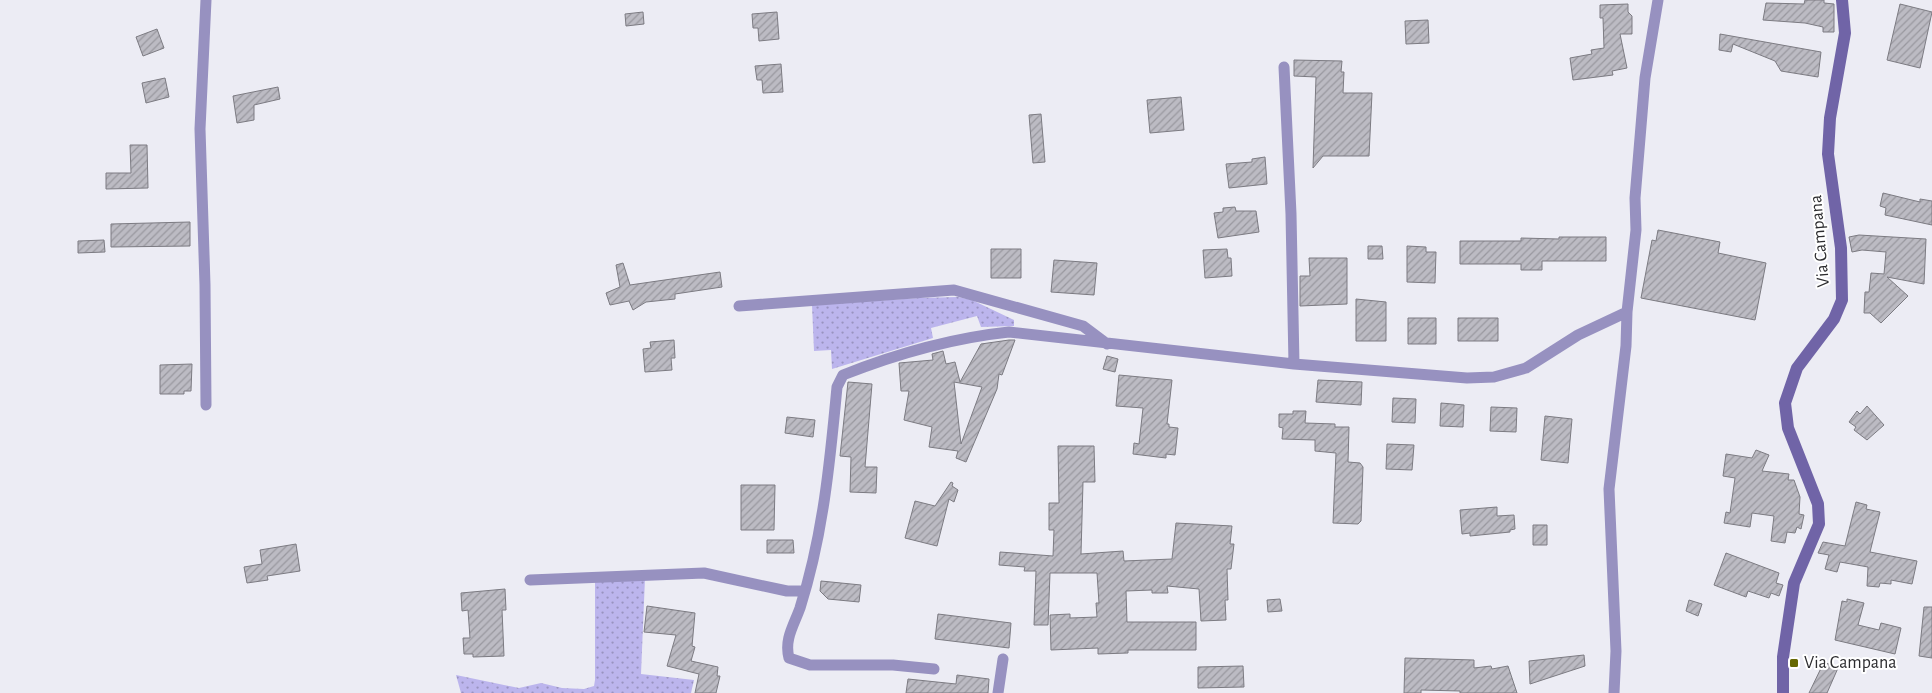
<svg xmlns="http://www.w3.org/2000/svg" width="1932" height="693" font-family="'Alegreya Sans',sans-serif">
<defs>
<pattern id="grass-dots" width="8" height="8" patternUnits="userSpaceOnUse" patternTransform="scale(1.25)"><rect width="8" height="8" fill="#bcb5ed"/><path d="M2 2h.1M6 6h.1" fill="none" stroke="#9993c0" stroke-width="1.8" stroke-linecap="round"/></pattern>
<pattern id="building-hatch" width="6" height="6" patternUnits="userSpaceOnUse" patternTransform="scale(1.25)"><rect width="6" height="6" fill="#bcbbc3"/><path d="M-1 1l2-2M0 6l6-6M5 7l2-2" fill="none" stroke="#99989f"/></pattern>
</defs>
<rect width="100%" height="100%" fill="#ececf4"/>
<path fill="url(#grass-dots)" d="M958,297L972,300L1014,320V326L981,327L977,316L931,328L933,338L832,369L831,350L814,351L812,305L919,298Z
M645,578L641,674L694,680L691,693H461L456,675L519,688L541,683L562,688L584,689L594,686L595,680V582Z"/>
<path fill="url(#building-hatch)" stroke="#7c7b82" fill-rule="evenodd" d="M1805,0H1824V3L1834,4V32H1823V27L1805,23L1763,20L1766,3L1804,4Z
M1628,4V12L1632,16V34H1620L1627,68L1612,71L1613,75L1573,80L1570,58L1592,54L1591,50L1604,48L1603,18H1600V5Z
M1900,4L1932,12L1920,68L1887,60Z
M643,12L644,24L626,26L625,14Z
M777,12L779,39L759,41L758,28H753L752,14Z
M1428,20L1429,43L1406,44L1405,21Z
M157,29L164,48L143,56L136,37Z
M1720,34L1821,52L1818,77L1781,71L1775,61L1733,44L1731,52L1719,50Z
M1294,60L1342,61L1341,72H1344L1343,93H1372L1369,156H1323L1313,168L1316,77L1294,76Z
M781,64L783,92L763,93L762,80H757L755,66Z
M165,78L169,97L146,103L142,83Z
M278,87L280,99L254,105V120L237,123L233,96Z
M1181,97L1184,130L1150,133L1147,100Z
M1041,114L1045,162L1033,163L1029,115Z
M130,145H147L148,188L106,189V173H131Z
M1265,157L1267,184L1229,188L1226,164L1252,162V159Z
M1883,193L1920,202V199L1932,201V225L1885,215L1886,208L1880,206Z
M1235,207L1236,211H1256L1259,232L1218,238L1214,213L1223,212V208Z
M190,222V246L111,247V224Z
M1658,230L1720,242L1718,253L1766,263L1755,320L1641,298L1652,240L1656,241Z
M1859,235L1926,239L1924,284L1887,277L1908,296L1881,323L1870,313H1864L1865,292H1869L1871,273L1884,274L1886,252L1862,250L1852,252L1849,237Z
M1559,237H1606V261H1542V270H1521V264H1460V241H1521V238L1559,239Z
M104,240L105,252L78,253V241Z
M1368,246H1382L1383,259H1368Z
M1407,246L1426,247V252H1436L1435,283L1407,282Z
M991,249H1021V278H991Z
M1227,249L1228,258H1231L1232,276L1205,278L1203,250Z
M1309,258H1347V304L1300,306V276H1310Z
M1054,260L1097,263L1094,295L1051,292Z
M623,263L630,285L720,272L722,287L675,294V299L646,302L633,310L629,301L610,305L606,293L620,287L616,265Z
M1356,299L1386,302V341H1356Z
M1408,318H1436V344H1408Z
M1458,318H1498V341H1458Z
M674,340L675,358H671L672,370L645,372L643,349L651,348L650,342Z
M1009,340H1015L1002,375L999,374L997,389L966,462L956,458L958,451L929,447L932,427L904,420L909,391H901L899,363L933,360L932,354L943,351L946,364L955,362L960,382L981,344ZM954,382L982,387L961,444Z
M1107,356L1118,359L1115,372L1103,369Z
M192,364L191,391H184V394H160V365Z
M1119,375L1172,380L1167,424H1169V427L1178,428L1175,455L1166,454V458L1133,454L1134,443L1139,444L1143,408L1116,406Z
M1318,380L1362,382L1361,405L1316,402Z
M848,382L872,384L865,467H877L876,493L850,492L851,457L840,456Z
M1393,398L1416,399L1415,423L1392,422Z
M1441,403L1464,405L1463,427L1440,426Z
M1867,406L1884,425L1867,440L1854,430L1856,427L1849,422L1857,411L1860,414Z
M1491,407L1517,408L1516,432L1490,431Z
M1293,411H1306L1305,423L1335,424V427H1349L1348,462L1360,463L1363,467L1361,521L1358,524L1333,523L1336,453L1315,451V440L1282,439L1283,428L1279,427V414H1293Z
M1545,416L1572,419L1568,463L1541,460Z
M787,417L815,420L813,437L785,433Z
M1387,444L1414,445L1412,470L1386,469Z
M1058,446H1094L1095,482H1083L1081,554L1123,551L1124,561L1172,559L1176,523L1232,526L1230,544H1234L1231,569H1227L1228,600H1225L1226,620L1201,621L1199,589L1167,586L1168,593H1152V590L1126,591L1127,622H1196V650H1128V653L1098,654V648L1051,650L1050,615L1070,614V618L1097,617L1096,603H1099L1097,573H1050L1048,625H1034L1036,571H1024L1025,567L999,565L1000,552L1053,556L1054,530H1049V503H1059Z
M1756,450L1769,455L1762,471L1789,474L1788,480H1794L1800,497L1799,514L1804,515L1801,529L1797,527L1795,533L1787,532L1785,543L1771,541L1774,516L1752,513L1750,527L1724,523L1726,512L1730,513L1735,478L1723,476L1726,454L1752,458Z
M951,482L953,483L952,486L958,490L954,502L949,499L937,546L905,538L915,501L935,506Z
M741,485H775L774,530H741Z
M1856,502L1867,505L1866,509L1880,512L1870,552L1917,561L1912,584L1891,580V584L1880,583L1879,587L1867,586L1868,567L1840,562L1837,572L1825,569L1829,555L1818,553L1823,542L1845,546Z
M1497,507V516L1514,515L1515,529L1510,530V532L1470,536V533L1462,534L1460,510Z
M1533,525H1547V545H1533Z
M767,540H793L794,553H767Z
M296,544L300,571L267,576L268,580L247,583L244,567L262,564L260,550Z
M1726,553L1779,573L1776,583L1783,585L1779,596L1771,593L1769,598L1748,591L1746,597L1714,585Z
M821,581L861,585L859,602L828,599L820,591Z
M505,589L506,610H502L504,656L473,657V654H464L463,638H470L468,610L462,611L461,593Z
M1280,599L1282,611L1268,612L1267,600Z
M1847,599L1864,603L1858,625L1879,630L1881,623L1901,628L1895,654L1835,640L1842,601L1847,602Z
M1689,600L1702,604L1698,616L1686,611Z
M647,606L695,613L692,646L695,647L691,661L718,667L717,676H720L716,693H695L699,674L667,666L676,635L644,632Z
M1924,607H1932V658L1919,656Z
M938,614L1011,623L1009,648L935,639Z
M1584,655L1585,666L1530,684L1529,661Z
M1405,658L1474,660V668L1491,666L1492,669L1508,666L1517,693H1460V691L1421,690V693H1404Z
M1824,662L1838,668L1827,693H1809Z
M1243,666L1244,687L1198,688V667Z
M957,675L989,679L988,693H906L908,679L956,684Z"/>
<g fill="none" stroke-linecap="round" stroke-linejoin="round">
<path stroke="#9791c0" stroke-width="11" d="M1284,67L1291,214L1294,364
M739,306L954,290L1083,326L1107,344
M206,405L205,285L200,129L206,0
M530,580L704,573L787,591H803
M934,669L893,665H810L789,658C784,639 794,625 800,608C823,536 830,462 837,387L843,375C896,354 952,338 1009,332L1294,364L1467,378L1494,377L1526,368L1578,335L1627,312
M998,693L1003,659
M1614,693L1616,651L1609,489L1626,346L1627,312L1636,230L1635,198L1645,78L1658,0"/>
<path stroke="#7064a7" stroke-width="12" d="M1783,693V657L1794,583L1819,524L1818,504L1788,428L1785,403L1797,368L1834,319L1842,300L1841,248L1828,154L1830,118L1845,33L1842,0"/>
</g>
<rect fill="#666803" stroke="#fff" stroke-width="2" x="1789" y="658" width="10" height="10" rx="2.5"/>
<g text-anchor="middle" dominant-baseline="central" stroke-width="4" stroke-linejoin="round" paint-order="stroke">
<g font-size="18" fill="#2c2c2f" stroke="#fff">
<text transform="translate(1820 241) rotate(-95)">Via Campana</text>
</g>
<g font-size="18" fill="#2c2c2f" stroke="#fff" text-anchor="start">
<text x="1804" y="663">Via Campana</text>
</g>
</g>
</svg>
